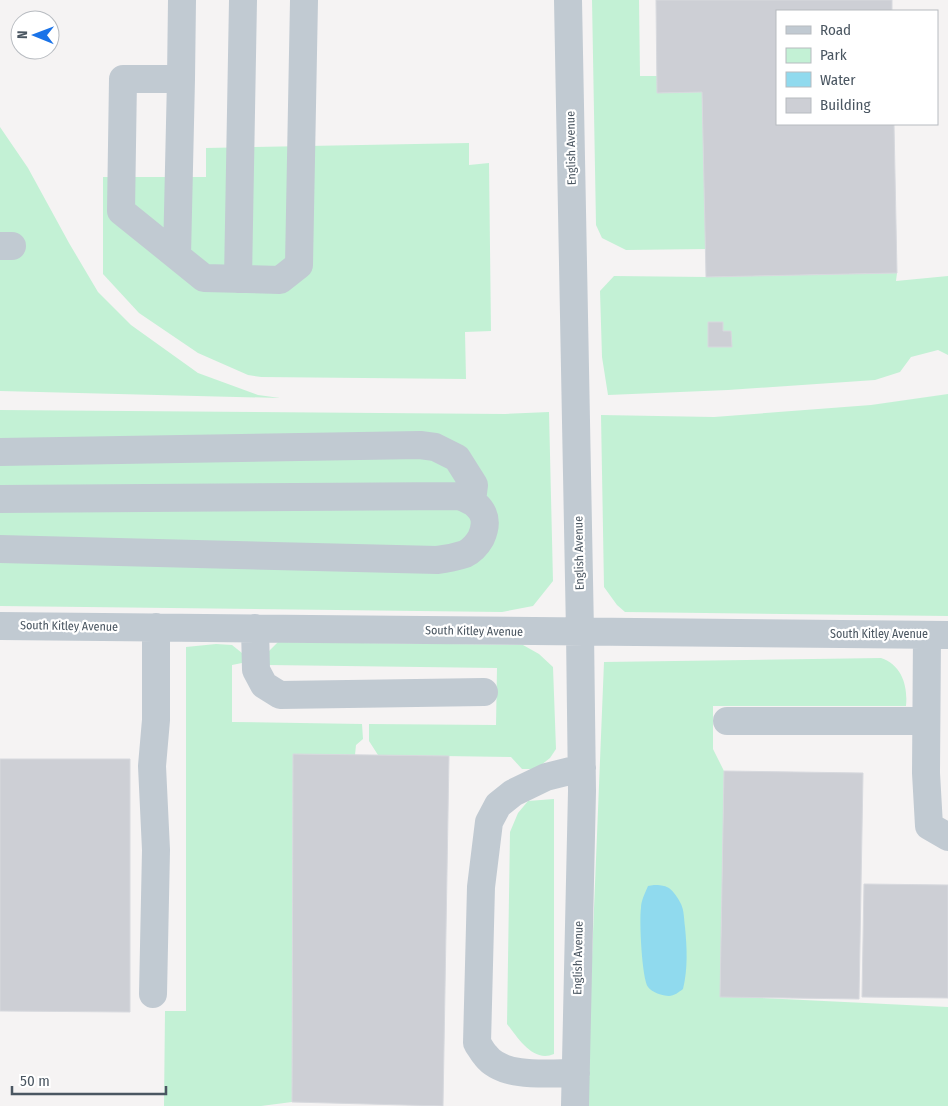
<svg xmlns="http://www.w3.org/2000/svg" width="948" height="1106" font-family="'Fira Sans Condensed',sans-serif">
<rect width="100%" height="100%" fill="#f5f3f3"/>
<path fill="#c3f1d5" d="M592,0H639L640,76H657L658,93L702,92L706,249L626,250L602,238L596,225Z
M0,127L28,168L69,243L98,292L131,325L198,373L258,395L280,398L0,391Z
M469,143V165L489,163L491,331L465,332L466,379L261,377L248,375L198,353L139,313L103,274V177H206V148Z
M897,273L896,281L948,276V355L938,350L911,357L900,372L875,380L728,390L608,395L602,357L600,291L614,276L706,277Z
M948,394V616L625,612L617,605L604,587L601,415L714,417L871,405Z
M0,410L505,414L549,412L553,581L533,606L502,612L0,606Z
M278,642L523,645L539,654L553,667L556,749L550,758L536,769H522L511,757L378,755L369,741V724L496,725L497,668L268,665V652Z
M216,644L232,645L242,653V663L232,665V722L362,724L363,739L356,745L355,755L293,754L292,1102L261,1106H164L165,1011H186V647Z
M881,658C902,665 908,686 906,706H713V749L724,771L720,996L948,1007V1106H586L604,662Z
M554,799V1054C533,1063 518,1038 507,1024L510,832L518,813L528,801Z"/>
<path fill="#90daee" d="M654,885C659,885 664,885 669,888C674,892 678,898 681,904C684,910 684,919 685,927C687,948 688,969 683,989C679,992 674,996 669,996C663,996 651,992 648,987C642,979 639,920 641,908C641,901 645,893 648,886Z"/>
<path fill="#cdcfd5" stroke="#d7d9de" d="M656,0H892V11H777V124H894L897,273L706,277L702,92L657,93Z
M708,322H723V331H731L732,347H708Z
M293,754L449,756L443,1106L292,1102Z
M0,759H130V1012L0,1011Z
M724,771L863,773L859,999L720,997Z
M864,884L948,885V998L862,997Z"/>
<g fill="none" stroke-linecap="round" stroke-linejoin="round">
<path stroke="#c1cad2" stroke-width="28" d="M182,0L181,79H123L121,211L204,278L280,280L299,265L304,0
M568,0L580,632L582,791L575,1106
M0,246H12
M177,256L181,79
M238,279L243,0
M0,452L420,445L435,447L457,458L474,485L473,493L470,501
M0,499L459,496C480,503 491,516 481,538C477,545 473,550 465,554C456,557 446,559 437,560L0,549
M0,626L948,635
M255,628L256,670L264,685L280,695L484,692
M927,635L926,773L929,826L948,837
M727,721H926
M153,994L156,850L152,766L156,720V627
M576,1073C550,1073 504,1079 486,1056C482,1052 480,1047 477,1043L481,887L489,822L498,805L513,793L546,777L582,768"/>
</g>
<g text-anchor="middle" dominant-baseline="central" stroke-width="4.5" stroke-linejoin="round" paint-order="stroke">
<g font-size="12" fill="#4a5661" stroke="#fff">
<text transform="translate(571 148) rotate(-91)">English Avenue</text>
<text transform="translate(579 553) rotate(-91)">English Avenue</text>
<text transform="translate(69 626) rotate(1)">South Kitley Avenue</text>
<text transform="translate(474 631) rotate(1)">South Kitley Avenue</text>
<text x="879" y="634">South Kitley Avenue</text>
<text transform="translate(578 958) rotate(-89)">English Avenue</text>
</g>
</g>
<rect x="776" y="10" width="162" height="115" fill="#ffffff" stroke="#b7bbc0"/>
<rect x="786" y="26" width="25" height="8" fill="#c1cad2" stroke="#b7bbc0"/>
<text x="820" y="35" font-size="15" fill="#4a5661">Road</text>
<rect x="786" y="48" width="25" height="15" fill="#c3f1d5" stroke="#b7bbc0"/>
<text x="820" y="60" font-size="15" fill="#4a5661">Park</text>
<rect x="786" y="72" width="25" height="15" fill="#90daee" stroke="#b7bbc0"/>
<text x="820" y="85" font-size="15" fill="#4a5661">Water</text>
<rect x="786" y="98" width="25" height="15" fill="#cdcfd5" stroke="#b7bbc0"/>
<text x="820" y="110" font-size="15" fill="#4a5661">Building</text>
<g transform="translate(35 35) rotate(271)"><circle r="24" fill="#ffffff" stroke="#b7bbc0"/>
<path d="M0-4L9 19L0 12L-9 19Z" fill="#1a73e8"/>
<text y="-8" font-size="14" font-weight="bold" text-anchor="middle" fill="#4a5661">N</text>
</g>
<path d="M12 1086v8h154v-8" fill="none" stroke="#4a5661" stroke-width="2.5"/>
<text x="20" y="1086" font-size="15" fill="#4a5661" stroke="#ffffff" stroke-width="4" paint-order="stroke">50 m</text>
</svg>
